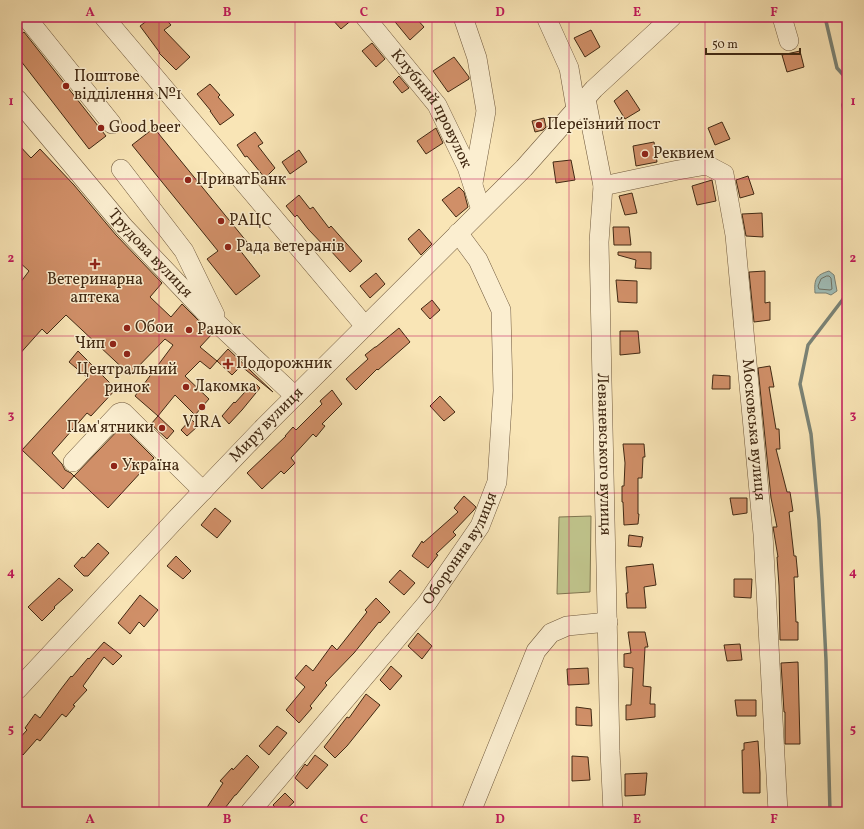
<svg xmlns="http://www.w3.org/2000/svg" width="864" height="829" font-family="Vollkorn,serif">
<rect width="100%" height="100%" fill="#f9e5b6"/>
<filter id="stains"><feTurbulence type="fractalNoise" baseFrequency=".005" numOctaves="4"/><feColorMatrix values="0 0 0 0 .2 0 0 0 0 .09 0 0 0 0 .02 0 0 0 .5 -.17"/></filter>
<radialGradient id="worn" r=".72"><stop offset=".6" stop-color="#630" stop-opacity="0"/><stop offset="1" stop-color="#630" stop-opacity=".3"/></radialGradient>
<path fill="#c0c48c" stroke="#807650" d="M591,516L590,592L557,594L559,517Z"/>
<path fill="#a0bdb7" stroke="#7a8275" d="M829,271L834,275L837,291L831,295L826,293H815C814,279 816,275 829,271Z"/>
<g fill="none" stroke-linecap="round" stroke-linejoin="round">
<path stroke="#707365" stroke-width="1" d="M827,276H829L831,278L832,289L830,290L819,289L818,286L821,279Z"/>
<path stroke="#7a8275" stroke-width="3.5" d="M825,17L837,68L846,78L847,84
M847,95L843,105L847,127
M830,812L826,660L819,520L811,434L800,384L808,345L847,294"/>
</g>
<path fill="#d08f68" stroke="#412913" d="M152,17H164L171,25L164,30L190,57L176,70L159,53H160L140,26Z
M330,17H354V18L341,29Z
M391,17H415L424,27L410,40Z
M591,30L600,47L585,57L574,38Z
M24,32L106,136L89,149L17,56V37Z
M372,43L385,59L376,67L362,51Z
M800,51L804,67L787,72L782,55Z
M454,57L469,77V79L448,92L433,71Z
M399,76L409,88L402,93L393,82Z
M210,84L220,95L218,97L234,115L220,125L210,111H211L197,94Z
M627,90L640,110L625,119L614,101Z
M544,118L546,127L543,130L535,132L532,121Z
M722,122L730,139L715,145L708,128Z
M154,128L247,242L239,249L260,276L236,295L207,259L218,251L132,145Z
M436,128L443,143L426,154L417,141Z
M255,132L263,143L258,146L275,168L265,178L247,156L245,157L237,145Z
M654,142L657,162L636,166L633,146Z
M17,143L31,158L40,149L74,185L116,235L162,283L150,297L171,317L182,304L212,334L200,347L217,361L228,349L273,392L241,366L232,375L217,361L210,369L200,361L185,376L209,399L195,415L175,395L158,416L135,396L173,345L165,339L130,375L66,315L47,334L42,329L17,357V287L29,271L17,260Z
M299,150L307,162L290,174L282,162Z
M571,160L575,180L556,183L553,162Z
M748,176L754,194L740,198L736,180Z
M712,180L716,201L697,205L692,186Z
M459,187L464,192L468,207L456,217L442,200Z
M632,193L637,213L625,215L619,196Z
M299,195L310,209L313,207L329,228L331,226L362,261L350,272L330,250L329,251L308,229L297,215L295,217L286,206Z
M762,213L763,237L746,236L742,214Z
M613,227H629L631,245H614Z
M419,229L432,244L421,255L408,239Z
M618,252H651V269L635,268L636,260L618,255Z
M765,271V303L770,302V320L754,322L749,272Z
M376,273L385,284L370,298L360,286Z
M616,280L637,281V303L618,302Z
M432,300L440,310L430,319L421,309Z
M399,328L410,342L378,370L377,369L356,390L346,379L368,359L365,355L375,347H376Z
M620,331H638L640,353L620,355Z
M78,351L116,389L91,416L87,413L52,453L62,464L65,470L71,473L74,476L63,489L22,450L88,378L69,362Z
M770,366L774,387H769L776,429H779L780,449H776L787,492H790L793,511L789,512L794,556H796L798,577H794L796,622H798V640H780L779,586L777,557H778L773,527H777L771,498L758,368Z
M713,375L730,376V389H712Z
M254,382L260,388L242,410L229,424L222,416L234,402L235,403Z
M332,390L342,404L322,424L325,426L316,437L313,434L291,458L295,463L284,474L281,471L262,489L247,473L286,436H285L293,427L296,430L322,404L320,401Z
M440,396L455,412L444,421L430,406Z
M158,416L174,431L167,439L151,424Z
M191,419L198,426L187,436L181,430Z
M122,426L154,458L108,508L74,476Z
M623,444H644L645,457H643L642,478H638V514H639L638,524L624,525L623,502H622V486H624L625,463Z
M464,496L476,507L474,510L453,532L456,535L436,554L438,555L428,568L412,556L422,541L423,543L458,512L454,508Z
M730,498H747V513L733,515Z
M215,508L231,521L217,538L201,525Z
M629,535L643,537L641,547L628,546Z
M98,543L109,553L88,576H84L74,566L82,557L84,558Z
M176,556L191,571L183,579L167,566Z
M653,564L656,585L644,587L646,608H627L626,593H628L626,567Z
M400,570L415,583L404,595L389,582Z
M59,578L73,590L54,607L55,608L42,621L28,607Z
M734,579H752L751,598L734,597Z
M140,595L158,610L144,627L139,622L130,634L118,623Z
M376,598L390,612L380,623L379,622L354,653L325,683L327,685L310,706L312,708L299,723L286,710L305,687L295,678L306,665L313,671L332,645L337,650L367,612L365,610Z
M628,632H645L648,647H645L643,686L651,687L650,704H655V717L626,720V705H631L633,668L624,667V654L631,653Z
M418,633L432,646L422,659L408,646Z
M104,642L122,656L113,665L104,657L83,686L87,690L73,705L75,706L66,717L62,714L40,741L37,739L23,755L17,750V741L27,730L25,728L35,714L40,718L61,689L71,676L72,677L88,658L89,659Z
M740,644L742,660L727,661L724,645Z
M798,662L800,744H785V712H784L781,663Z
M391,666L402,676L390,690L380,680Z
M588,668L589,684L568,685L567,669Z
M366,694L380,705L347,746L335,758L324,747L347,717L349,718Z
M735,700H756V716H737Z
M576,707L591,709L592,726L576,725Z
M277,726L287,733L269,755L259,746Z
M758,741L760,773V793H743L742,750H744V743Z
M247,755L259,767L236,795H235L222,812H204L223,783L220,781L232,768L233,770Z
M315,755L328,765L307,789L295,778L305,764L307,766Z
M572,756L588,757L590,780L572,781Z
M647,773L645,795L625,796V774Z
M285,793L294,802L283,812H279L273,805Z"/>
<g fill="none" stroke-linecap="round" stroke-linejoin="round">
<g stroke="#6f583c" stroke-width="20">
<g id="minor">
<path d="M26,17L112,124"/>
<path d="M104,17L365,326"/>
<path id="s1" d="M365,17L437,105L467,167L481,210"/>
<path d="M463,17L477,58L486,111L473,183"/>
<path d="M546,17L569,68L576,109"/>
<path d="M782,17L789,41"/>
<path id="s2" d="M17,99L124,227L203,310L295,396"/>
<path id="s3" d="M586,99L603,186L599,242L610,751L613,812"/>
<path d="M121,169L184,251L215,315"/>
<path id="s4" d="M603,186L678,170L707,165L724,174L735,235L763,534L778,812"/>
<path d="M73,462L119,413L122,412L124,413L203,491"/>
<path id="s5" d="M17,690L177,518L264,427L524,168L594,89L672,17"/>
<path id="s6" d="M250,812L427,603L480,526L497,482L503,391L501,310L478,260L458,233"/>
<path d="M471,812L522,686L536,651L551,633L567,626L608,622"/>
</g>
</g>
<use href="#minor" stroke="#fbeed0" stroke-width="19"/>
</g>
<path fill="none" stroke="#c2185b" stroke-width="1" stroke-opacity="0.55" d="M159,17V812M295,17V812M432,17V812M569,17V812M705,17V812M17,179H847M17,336H847M17,493H847M17,650H847"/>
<g fill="#8f2418" stroke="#fbeed0" stroke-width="1.5">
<circle cx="66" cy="86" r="4"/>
<circle cx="539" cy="125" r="4"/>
<circle cx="101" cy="128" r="4"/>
<circle cx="645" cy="154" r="4"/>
<circle cx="188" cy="180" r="4"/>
<circle cx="221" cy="221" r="4"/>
<circle cx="228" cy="247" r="4"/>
<path d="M93 258h4v4h4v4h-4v4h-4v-4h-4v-4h4z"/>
<circle cx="127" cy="328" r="4"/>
<circle cx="189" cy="330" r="4"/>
<circle cx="113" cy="344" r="4"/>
<circle cx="127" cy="354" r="4"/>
<path d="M226 358h4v4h4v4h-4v4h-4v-4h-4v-4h4z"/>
<circle cx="186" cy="387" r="4"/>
<circle cx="202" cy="407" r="4"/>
<circle cx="162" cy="428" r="4"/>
<circle cx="114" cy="466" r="4"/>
</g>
<g text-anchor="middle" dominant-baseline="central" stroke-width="3" stroke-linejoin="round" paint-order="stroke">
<g font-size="16" fill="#412913" stroke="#fbeed0" text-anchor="start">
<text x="74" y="77">Поштове<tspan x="74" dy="18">відділення №1</tspan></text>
<text x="547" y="125">Переїзний пост</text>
<text x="109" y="128">Good beer</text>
<text x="653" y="154">Реквием</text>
<text x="196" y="180">ПриватБанк</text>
<text x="229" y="221">РАЦС</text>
<text x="236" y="247">Рада ветеранів</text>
<text x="95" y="280" text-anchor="middle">Ветеринарна<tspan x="95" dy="18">аптека</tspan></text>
<text x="135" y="328">Обои</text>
<text x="197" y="330">Ранок</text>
<text x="105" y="344" text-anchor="end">Чип</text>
<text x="236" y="364">Подорожник</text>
<text x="127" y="370" text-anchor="middle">Центральний<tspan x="127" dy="18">ринок</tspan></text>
<text x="194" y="387">Лакомка</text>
<text x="202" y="423" text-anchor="middle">VIRA</text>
<text x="154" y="428" text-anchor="end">Пам'ятники</text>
<text x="122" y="466">Україна</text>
</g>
<g font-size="16" fill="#412913" stroke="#fbeed0">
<text stroke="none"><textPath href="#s1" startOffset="114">Клубний провулок</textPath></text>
<text stroke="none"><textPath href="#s2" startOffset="204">Трудова вулиця</textPath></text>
<text stroke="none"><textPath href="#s5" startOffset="364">Миру вулиця</textPath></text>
<text stroke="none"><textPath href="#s4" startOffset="383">Московська вулиця</textPath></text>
<text stroke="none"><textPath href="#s3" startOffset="357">Леваневського вулиця</textPath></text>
<text stroke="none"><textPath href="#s6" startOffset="338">Оборонна вулиця</textPath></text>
</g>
</g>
<rect width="864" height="829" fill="none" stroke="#f9e5b6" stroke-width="44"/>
<path d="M706 48v6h94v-6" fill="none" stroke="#412913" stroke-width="2"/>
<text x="712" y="48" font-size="12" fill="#412913" stroke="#fbeed0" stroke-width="3" paint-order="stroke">50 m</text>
<rect x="22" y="22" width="820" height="785" fill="none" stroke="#c2185b" stroke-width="1.5"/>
<g font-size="13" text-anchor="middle" font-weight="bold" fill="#c2185b">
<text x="90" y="16">A</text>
<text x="227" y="16">B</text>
<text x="364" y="16">C</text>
<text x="500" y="16">D</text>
<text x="637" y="16">E</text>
<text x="774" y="16">F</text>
<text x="11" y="105">1</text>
<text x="853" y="105">1</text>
<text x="11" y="262">2</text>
<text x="853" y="262">2</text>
<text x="11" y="419">3</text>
<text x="853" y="419">3</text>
<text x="11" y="576">4</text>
<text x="853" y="576">4</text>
<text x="11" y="733">5</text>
<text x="853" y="733">5</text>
<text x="90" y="823">A</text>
<text x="227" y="823">B</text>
<text x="364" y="823">C</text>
<text x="500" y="823">D</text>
<text x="637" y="823">E</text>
<text x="774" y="823">F</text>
</g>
<rect width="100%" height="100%" filter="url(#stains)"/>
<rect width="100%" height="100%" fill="url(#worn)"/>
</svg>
